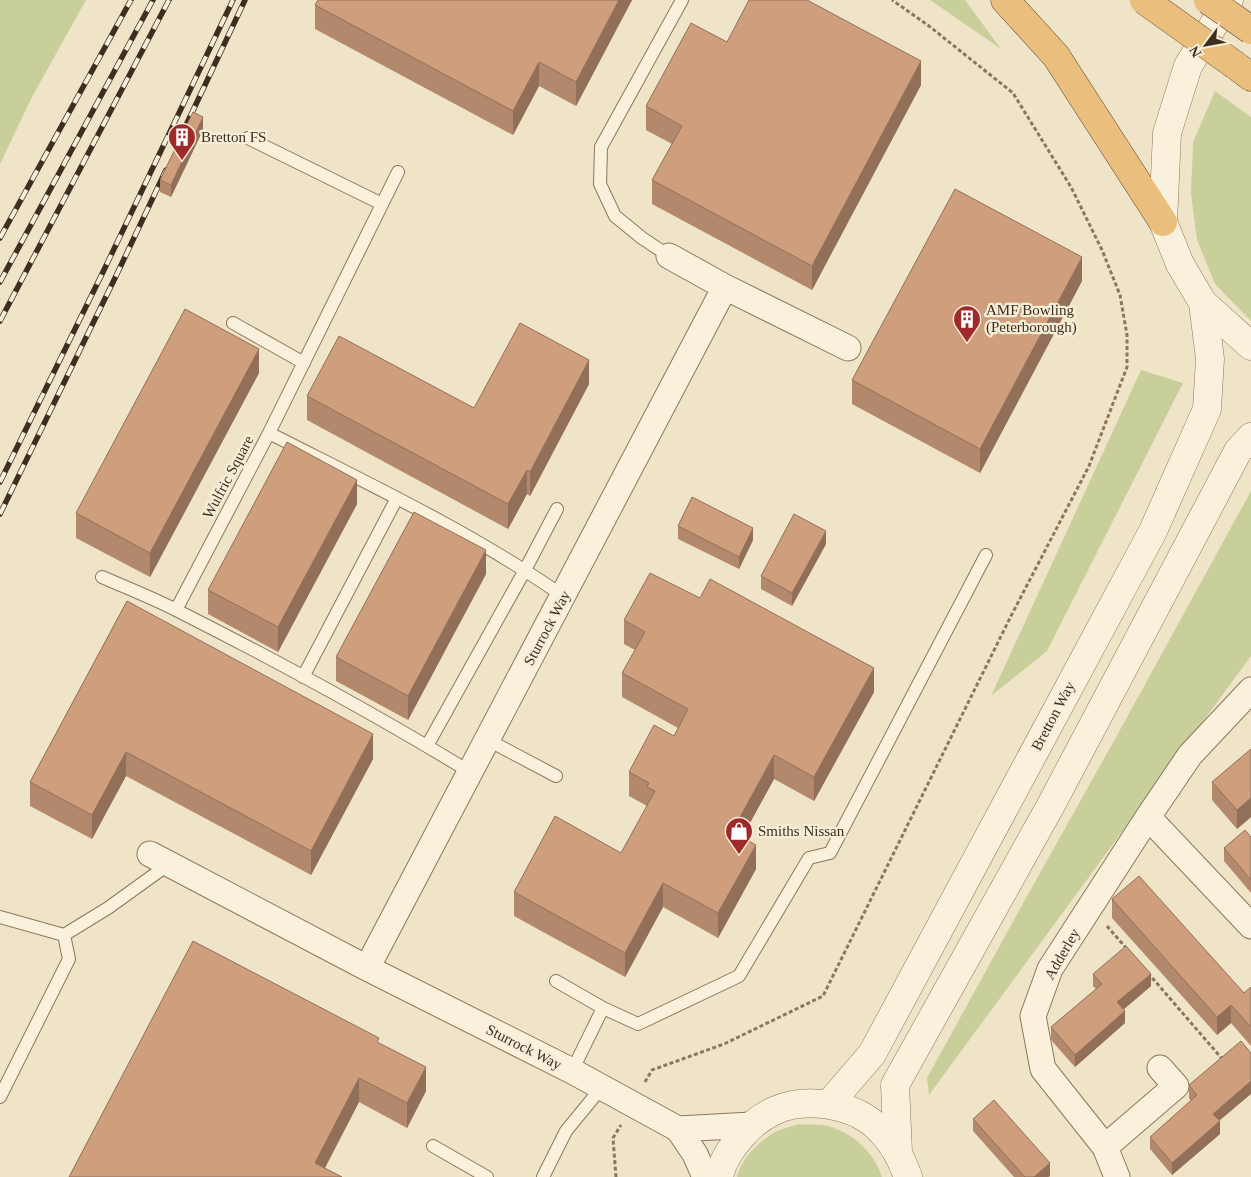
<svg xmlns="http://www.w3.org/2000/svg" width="1251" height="1177" font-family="'Times New Roman',serif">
<rect width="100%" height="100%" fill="#f0e4c8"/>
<path fill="#c9cf9b" d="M0,0H86L32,97L0,164Z
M930,0H965L1001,49Z
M1215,91L1251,117V321L1215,284L1197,240L1191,194L1193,142Z
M1141,370L1183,383L1047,651L991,696Z
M1251,491V656L929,1095L927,1078L1026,898L1120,730Z
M799,1124C806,1125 815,1124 823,1125C850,1130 874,1151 882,1177H737C741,1159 757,1143 772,1134C779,1129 790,1127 799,1124Z"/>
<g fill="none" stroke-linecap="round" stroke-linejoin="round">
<g stroke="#8d765c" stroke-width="14">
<path id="service" d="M248,138L382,204
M669,256L642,238L615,216L600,184L601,147L682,0
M233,323L304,363
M269,433L398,172
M102,577C127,588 153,598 178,611C277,661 375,714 470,772
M176,610L269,433C367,483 473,533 563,596
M303,677L397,498
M488,740L556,776
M427,746L525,570L557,509
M0,917L64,935L108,908L169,864
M556,981L603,1008L572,1071
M603,1008L638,1024L739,976L809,858L830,853L986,555
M0,1097L69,959L64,935
M433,1146L487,1177
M543,1177L566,1131L602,1087"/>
</g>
<g stroke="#8d765c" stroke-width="27">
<path id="minor" d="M669,256L725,287L848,348
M1148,817L1251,926
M150,854L367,968L572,1071L678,1129L695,1154L705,1177
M367,968L725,287
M678,1129L751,1125
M1105,1147L1176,1086L1160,1068
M1117,1177L1105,1147L1043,1069L1033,1016L1050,969L1148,817L1190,755L1251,690"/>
</g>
<g stroke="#8d765c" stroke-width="29">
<path id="tertiary" d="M1229,0L1188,66L1167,133L1163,222L1180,264L1203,303L1251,346
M829,1104L872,1054L1153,531L1207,409L1210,359L1203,303
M898,1152L895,1085L1051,805L1238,451L1251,437
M719,1177C722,1162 731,1148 741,1137C750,1126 761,1117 774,1111C807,1096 857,1104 881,1131C894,1144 902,1160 908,1177"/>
</g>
<g stroke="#5b4430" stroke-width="29">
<path id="trunk" d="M1005,0L1056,56L1163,222
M1235,65L1251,77"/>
</g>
<path stroke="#8d765c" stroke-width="3" stroke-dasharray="4 2.5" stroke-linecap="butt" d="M1107,926L1127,949
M1148,973L1224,1061
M645,1082L652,1070L724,1044L823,996L1011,616L1089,466L1127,367V335L1120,295L1102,250L1071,187L1013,93L929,26L892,0
M616,1177L613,1138L621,1125"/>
<use href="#service" stroke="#faf1dc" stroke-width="12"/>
<use href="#minor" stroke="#faf1dc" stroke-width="25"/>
<use href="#tertiary" stroke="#faf1dc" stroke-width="28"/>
<use href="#trunk" stroke="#eabe7c" stroke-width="28"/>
<g stroke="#3d2e20" stroke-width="5.5">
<path id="rail" d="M181,136L245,0
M0,238L131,0
M0,282L153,0
M0,321L169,0
M0,482L103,272L233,0
M0,514L116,276L166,170"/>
</g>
<use href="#rail" stroke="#f7eed8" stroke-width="4" stroke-dasharray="11" stroke-linecap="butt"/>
<g stroke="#5b4430" stroke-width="29" stroke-linecap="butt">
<path id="trunk-bridge" d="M1144,0L1235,65
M1208,0L1251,30"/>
</g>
<use href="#trunk-bridge" stroke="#eabe7c" stroke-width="28"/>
</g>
<path fill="#b2896c" d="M632,0L576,106L539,86L513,135L315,29V5Z
M727,42L921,85L812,290L652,204V180L672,144L646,130V106Z
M203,130L171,197L160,192V180Z
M1082,281L980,473L852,404V380Z
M259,373L150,577L76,538V513Z
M589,384L530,496L527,494L508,529L307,420V396L474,408Z
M357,504L278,652L208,614V590Z
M678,526L753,540L739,569L678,539Z
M826,544L792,606L761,589V576Z
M486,574L408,720L336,681V657Z
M127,601L373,759L311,875L126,776L92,839L30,806V782Z
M624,620L874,692L814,801L774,779L742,837L756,869L718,938L663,907L625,977L514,916V892L621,853L647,806L629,796V772L674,736L678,728L622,697V673L635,650L624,644Z
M1251,749V817L1237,829L1212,800V782Z
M1251,837V893L1224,861V848Z
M1112,899L1244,993L1251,987V1046L1231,1023L1217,1035L1112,918Z
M1093,974L1151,986L1124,1009L1125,1023L1075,1067L1051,1040V1027L1096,989L1093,986Z
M379,1043L426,1091L407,1128L359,1102L325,1168L69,1177Z
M1189,1085L1220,1121V1134L1172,1175L1150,1149V1137L1191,1101L1189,1098Z
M973,1119L1050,1176L1048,1177H1014L973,1131Z"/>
<path fill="#916f58" d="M619,0H632L576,106V82Z
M921,61V85L812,290V266Z
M539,62V86L513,135V111Z
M203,117V130L171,197V185Z
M1082,257V281L980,473V449Z
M259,349V373L150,577V553Z
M589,360V384L530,496V472Z
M527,470V494L508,529V504Z
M357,480V504L278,652V627Z
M753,528V540L739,569V557Z
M826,531V544L792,606V593Z
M486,550V574L408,720V696Z
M874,668V692L814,801V777Z
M373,734V759L311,875V851Z
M126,752V776L92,839V815Z
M774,755V779L732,856V832Z
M1251,798V817L1237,829V810Z
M756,845V869L718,938V913Z
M663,883V907L625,977V953Z
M1151,974V986L1117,1015V1002Z
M1231,1005V1023L1217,1035V1017Z
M1125,1011V1023L1075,1067V1055Z
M426,1067V1091L407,1128V1103Z
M359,1078V1102L320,1177L315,1163Z
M1251,1081V1094L1213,1126V1114Z
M1220,1121V1134L1172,1175V1163Z
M1050,1163V1176L1048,1177H1034Z"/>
<path fill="#cf9f7d" stroke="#916f58" d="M318,0H619L576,82L539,62L513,111L315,5Z
M749,0H807L921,61L812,266L652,180L682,126L646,106L691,23L727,42Z
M193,112L203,117L171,185L160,180Z
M955,189L1082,257L980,449L852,380Z
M185,309L259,349L150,553L76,513Z
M520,323L589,360L530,472L527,470L508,504L307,396L339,336L474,408Z
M287,442L357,480L278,627L208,590Z
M692,497L753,528L739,557L678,526Z
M414,512L486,550L408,696L336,657Z
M794,514L826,531L792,593L761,576Z
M650,573L700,598L710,579L874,668L814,777L774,755L732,832L756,845L718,913L663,883L625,953L514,892L555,816L621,853L655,791L647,787L649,783L629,772L654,725L674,736L688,709L622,673L645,632L624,620Z
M127,601L373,734L311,851L126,752L92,815L30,782Z
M1251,749V798L1237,810L1212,782Z
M1245,830L1251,837V880L1224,848Z
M1139,876L1244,993L1251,987V1027L1231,1005L1217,1017L1112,899Z
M193,941L379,1038L377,1042L426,1067L407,1103L359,1078L315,1163L342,1177H69Z
M1126,946L1151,974L1117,1002L1125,1011L1075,1055L1051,1027L1102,984L1093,974Z
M1241,1041L1251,1053V1081L1213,1114L1220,1121L1172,1163L1150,1137L1197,1095L1189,1085Z
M994,1100L1050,1163L1034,1177H1025L973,1119Z"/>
<defs>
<g id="building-pin" transform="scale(1.4375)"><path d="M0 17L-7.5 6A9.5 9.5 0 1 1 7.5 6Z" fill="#9e2a2b" stroke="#f7eed8"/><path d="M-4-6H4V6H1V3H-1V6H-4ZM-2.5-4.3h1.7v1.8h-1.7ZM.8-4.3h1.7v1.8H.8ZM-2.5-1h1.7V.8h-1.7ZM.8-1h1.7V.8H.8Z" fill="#fff"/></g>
<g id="shop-pin" transform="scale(1.4375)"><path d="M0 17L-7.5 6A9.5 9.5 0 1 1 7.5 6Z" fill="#9e2a2b" stroke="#f7eed8"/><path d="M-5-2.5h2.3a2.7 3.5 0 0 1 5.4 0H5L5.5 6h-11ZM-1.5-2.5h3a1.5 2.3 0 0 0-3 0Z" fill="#fff"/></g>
</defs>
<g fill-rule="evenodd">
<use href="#building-pin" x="182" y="137"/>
<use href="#building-pin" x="967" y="319"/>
<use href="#shop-pin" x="739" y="831"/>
</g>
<g text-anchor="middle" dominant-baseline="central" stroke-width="4.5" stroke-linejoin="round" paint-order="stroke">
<g font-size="15" fill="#3d2e20" stroke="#f7eed8" text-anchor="start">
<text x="201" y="137">Bretton FS</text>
<text x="986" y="310">AMF Bowling<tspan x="986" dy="17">(Peterborough)</tspan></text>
<text x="758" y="831">Smiths Nissan</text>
</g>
<g font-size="15" fill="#3d2e20" stroke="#f7eed8">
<text transform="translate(228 477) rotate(-62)">Wulfric Square</text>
<text transform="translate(547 628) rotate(-62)">Sturrock Way</text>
<text transform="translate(1053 716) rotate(-62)">Bretton Way</text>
<text transform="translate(1062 954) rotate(-60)">Adderley</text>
<text transform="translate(524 1047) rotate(27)">Sturrock Way</text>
</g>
</g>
<g transform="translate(1206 45) rotate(238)" stroke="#f7eed8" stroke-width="4" paint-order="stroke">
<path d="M0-4L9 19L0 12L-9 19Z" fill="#3d2e20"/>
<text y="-8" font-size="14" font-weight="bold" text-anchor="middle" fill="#3d2e20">N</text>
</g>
</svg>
